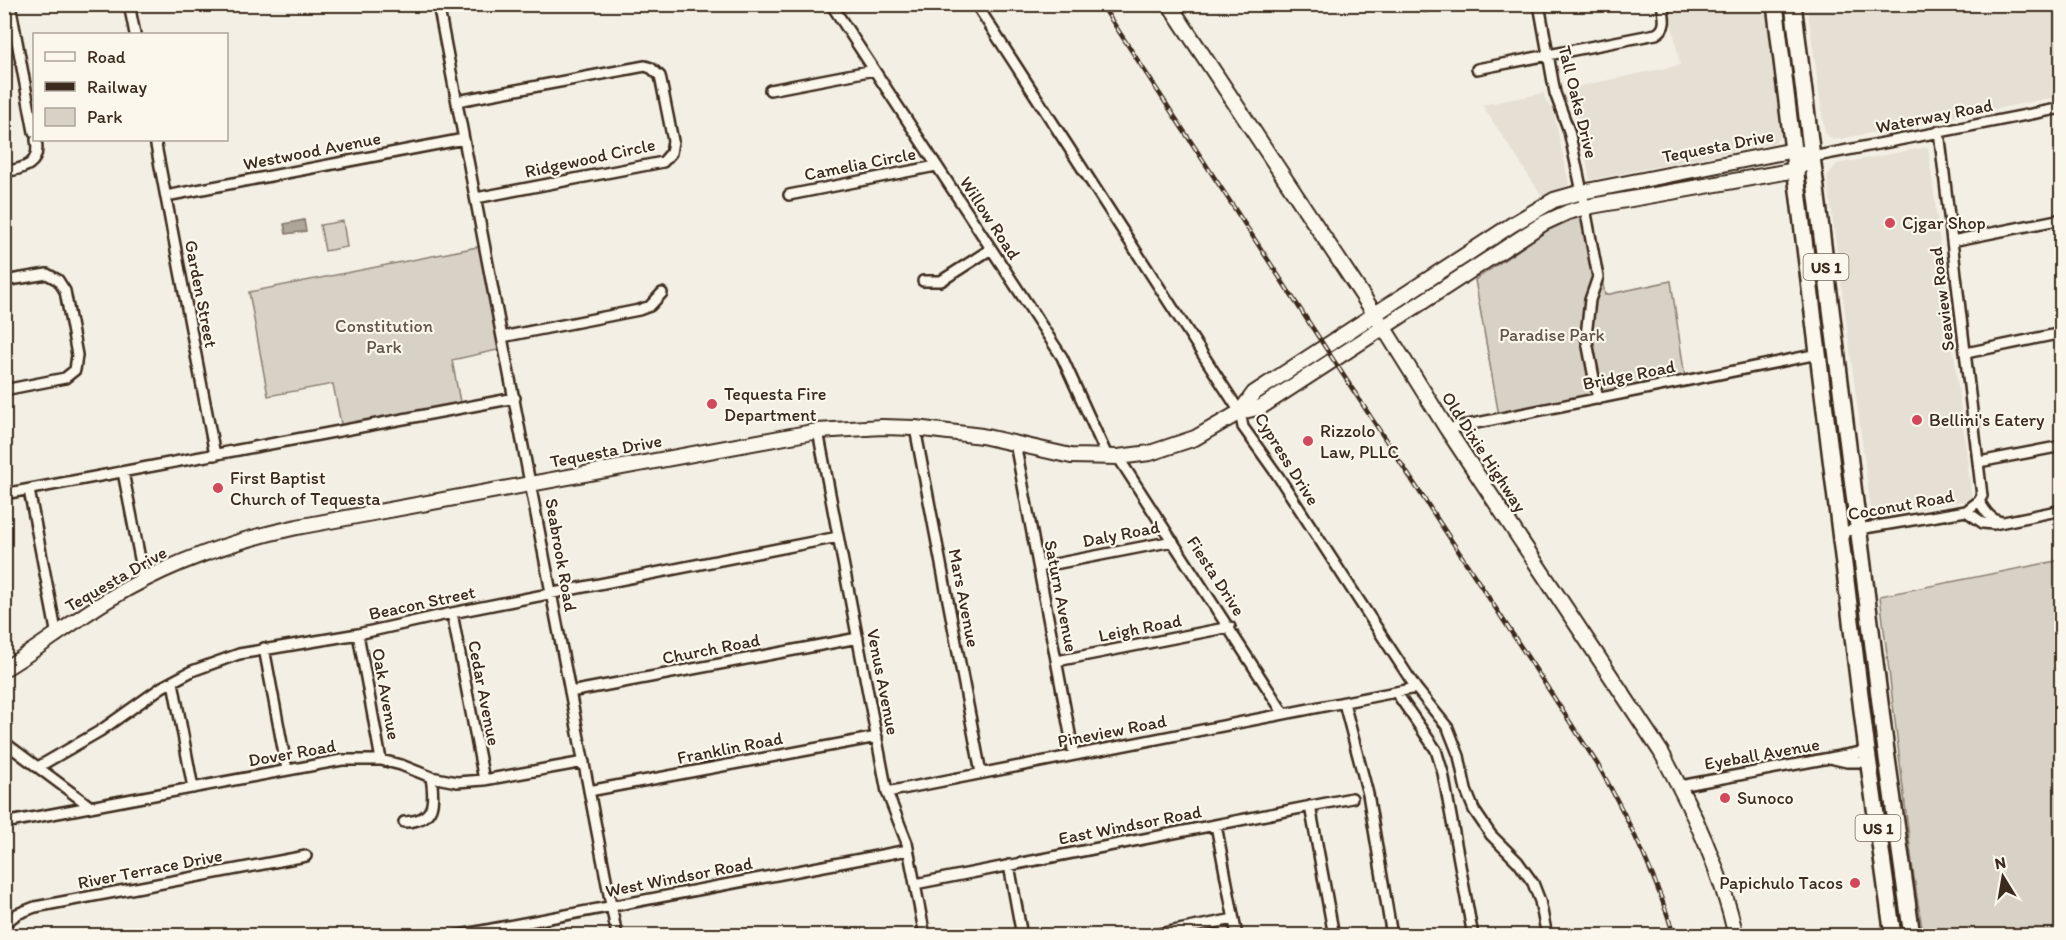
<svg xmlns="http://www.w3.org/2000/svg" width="2066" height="940" font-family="Itim,sans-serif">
<rect width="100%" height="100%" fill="#f3efe4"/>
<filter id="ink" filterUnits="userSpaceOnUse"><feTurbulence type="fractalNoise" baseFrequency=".0167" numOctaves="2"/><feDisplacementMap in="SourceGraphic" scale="12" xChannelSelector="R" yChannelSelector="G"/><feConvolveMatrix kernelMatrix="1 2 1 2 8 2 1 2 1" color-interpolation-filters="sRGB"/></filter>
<g filter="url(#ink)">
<path fill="#e5dfd4" d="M1668,5H1765L1782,134L1774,143L1590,180L1576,104L1568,97L1566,89L1680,65Z
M1807,5H2061V96L1834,140L1825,134Z
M1544,93L1545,100L1553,109L1569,185L1542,196L1482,105Z
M1928,147L1972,499L1872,517L1827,176L1837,164Z"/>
<path fill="#d8d1c6" stroke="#8a7e72" stroke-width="1.5" d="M1589,212L1605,295L1671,281L1685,378L1499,416L1475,280L1558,223Z
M343,221L347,247L325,251L320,225Z
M483,246L502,349L452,360L461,407L342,429L333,384L268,396L249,292Z
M2061,560V935H1923L1913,871L1880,596Z"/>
<path fill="#afa69a" stroke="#817468" stroke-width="1.5" d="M304,220L306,231L286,234L284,224Z"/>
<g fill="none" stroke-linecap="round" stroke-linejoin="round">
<g stroke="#3b2a1e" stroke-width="14">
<path id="street" d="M10,4L34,132
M129,4L135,34
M438,4L617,936
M831,4L1062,357L1108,458
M976,4L1240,412L1243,427L1278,476L1416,688L1448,728L1459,756L1466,790L1474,810L1491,835L1518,862L1533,883L1540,901L1547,936
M1539,4L1555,93L1569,131L1582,192L1598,277L1590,300L1586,336L1598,399
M1425,6L1431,4
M1477,69L1656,34C1668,28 1664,16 1662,4
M770,90L874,70
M457,101L645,66L651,68L660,76L673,141L671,153L663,162L476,198
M155,140L215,455
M1812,157L2062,108
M4,172C25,168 41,165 36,140
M789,195L936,166
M166,196L464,139
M1952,241L2062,219
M4,281L47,274L58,280L65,291L77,355L75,370L65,378L4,390
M923,281H941L991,249
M502,337L639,310L650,306L662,293
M1966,353L2062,333
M915,428L981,773
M1447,429L1818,354
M818,431L887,792L907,843L925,936
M1015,443L1074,755
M1118,457L1284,714
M1979,462L2062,446
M123,472L144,579
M29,490L57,636
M4,494L515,398
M1979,501C1985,511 1991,521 2003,522
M1966,511L1983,523L1994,524L2062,510
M1841,532L1966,511L1979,501L1982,496L1939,131
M1039,567L1173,541
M452,613L484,780
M358,634L381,760
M264,648L287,770
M1057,661L1230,627
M173,682L193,788
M570,692L858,638
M1396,692L1436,750L1443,773L1473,936
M1344,703L1368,794L1392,936
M4,742L91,807
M1834,759L1847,762H1869
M38,767L100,731L162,687L192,671L239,654L358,634L452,613L838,537
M1680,786L1867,751
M589,791L877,737
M887,792L1416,688
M1310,806L1334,936
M404,822C435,821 435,803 431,777
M4,823L342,760H381L401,765L431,777L457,782L484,780L584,762
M1216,825L1237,936
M1009,865L1022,936
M915,884L1352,798
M4,924L17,914L35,907L306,856
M455,936L908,850
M1148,936L1234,919"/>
</g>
<g stroke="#3b2a1e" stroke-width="18">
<path id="secondary" d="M1169,4L1384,328L1447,429L1661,752C1693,810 1721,870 1736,936
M1240,412L1261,407L1544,223L1568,212L1586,207L1796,170L1812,157
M4,669C41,647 74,620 111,598C169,563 231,541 297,527L818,431L882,427L915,428L982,436L1071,456L1118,457L1150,453L1195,438L1240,412L1254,393L1513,224L1554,200L1582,192L1784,152L1793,150L1812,157"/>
</g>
<g stroke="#3b2a1e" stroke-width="20">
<path id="primary" d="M1775,4L1867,751L1893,936
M1793,4L1886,751L1912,936"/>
</g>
<use href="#street" stroke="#fbf7ec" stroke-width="9"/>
<use href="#secondary" stroke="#fbf7ec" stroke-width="14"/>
<use href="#primary" stroke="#fbf7ec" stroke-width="15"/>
<g stroke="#3b2a1e" stroke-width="4.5">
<path id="rail" d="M1101,4L1598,765C1629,820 1656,875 1674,936"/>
</g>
<use href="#rail" stroke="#fbf7ec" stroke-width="2" stroke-dasharray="7" stroke-linecap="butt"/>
</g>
</g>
<g fill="#d1495b" stroke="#fbf7ec" stroke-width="2">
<circle cx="1890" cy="223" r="6"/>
<circle cx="712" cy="404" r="6"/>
<circle cx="1917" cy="420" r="6"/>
<circle cx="1308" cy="441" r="6"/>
<circle cx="218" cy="488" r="6"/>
<circle cx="1725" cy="798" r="6"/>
<circle cx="1855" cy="883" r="6"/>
</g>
<g text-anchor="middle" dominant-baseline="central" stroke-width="4.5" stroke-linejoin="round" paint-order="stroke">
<g fill="#fbf7ec" stroke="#75685c" stroke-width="1.5">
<rect x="1803.5" y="254" width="45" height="26" rx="4.5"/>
<rect x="1855.5" y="815" width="45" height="26" rx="4.5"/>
</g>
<g font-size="16" font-weight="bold" fill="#3b2a1e">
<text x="1826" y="267">US 1</text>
<text x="1878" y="828">US 1</text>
</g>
<g font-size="18" fill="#3b2a1e" stroke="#fbf7ec">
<text transform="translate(1578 102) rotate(76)">Tall Oaks Drive</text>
<text transform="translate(1934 116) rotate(-11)">Waterway Road</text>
<text transform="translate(1718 146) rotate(-11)">Tequesta Drive</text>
<text transform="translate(312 151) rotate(-11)">Westwood Avenue</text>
<text transform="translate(590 158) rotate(-12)">Ridgewood Circle</text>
<text transform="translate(860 164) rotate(-11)">Camelia Circle</text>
<text transform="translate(990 218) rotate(57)">Willow Road</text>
<text transform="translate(201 294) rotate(79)">Garden Street</text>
<text transform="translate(1942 299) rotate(-97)">Seaview Road</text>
<text transform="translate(1629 375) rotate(-11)">Bridge Road</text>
<text transform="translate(606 451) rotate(-11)">Tequesta Drive</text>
<text transform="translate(1484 452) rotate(57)">Old Dixie Highway</text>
<text transform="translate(1287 459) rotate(58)">Cypress Drive</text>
<text transform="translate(1901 505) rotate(-10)">Coconut Road</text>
<text transform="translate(1121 534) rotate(-11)">Daly Road</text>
<text transform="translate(561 555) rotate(80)">Seabrook Road</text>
<text transform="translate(1216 576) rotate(57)">Fiesta Drive</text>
<text transform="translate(116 579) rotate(-30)">Tequesta Drive</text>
<text transform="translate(1061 596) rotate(79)">Saturn Avenue</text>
<text transform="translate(964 598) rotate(79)">Mars Avenue</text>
<text transform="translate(422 603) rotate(-12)">Beacon Street</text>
<text transform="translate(1140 628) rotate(-11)">Leigh Road</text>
<text transform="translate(711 649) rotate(-11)">Church Road</text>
<text transform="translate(883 682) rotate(79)">Venus Avenue</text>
<text transform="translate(484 693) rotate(79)">Cedar Avenue</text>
<text transform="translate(386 694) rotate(80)">Oak Avenue</text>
<text transform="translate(1112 731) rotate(-11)">Pineview Road</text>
<text transform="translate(730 748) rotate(-11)">Franklin Road</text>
<text transform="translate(292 753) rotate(-10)">Dover Road</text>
<text transform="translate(1762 754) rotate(-10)">Eyeball Avenue</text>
<text transform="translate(1130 825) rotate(-11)">East Windsor Road</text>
<text transform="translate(150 869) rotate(-11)">River Terrace Drive</text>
<text transform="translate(679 877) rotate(-11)">West Windsor Road</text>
</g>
<g font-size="18" fill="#3b2a1e" stroke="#fbf7ec" text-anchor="start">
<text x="1902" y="223">Cjgar Shop</text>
<text x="724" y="394">Tequesta Fire<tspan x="724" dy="21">Department</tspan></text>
<text x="1929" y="420">Bellini's Eatery</text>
<text x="1320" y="431">Rizzolo<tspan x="1320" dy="21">Law, PLLC</tspan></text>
<text x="230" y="478">First Baptist<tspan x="230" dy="21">Church of Tequesta</tspan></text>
<text x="1737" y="798">Sunoco</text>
<text x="1843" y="883" text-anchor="end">Papichulo Tacos</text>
</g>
<g font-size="18" fill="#625448" stroke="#fbf7ec">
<text x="384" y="326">Constitution<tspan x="384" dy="21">Park</tspan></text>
<text x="1552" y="335">Paradise Park</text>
</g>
</g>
<rect width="2066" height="940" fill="none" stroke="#fbf7ec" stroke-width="24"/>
<rect x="12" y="12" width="2042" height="916" fill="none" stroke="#3b2a1e" stroke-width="2" filter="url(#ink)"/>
<rect x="33" y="33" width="195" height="108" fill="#fbf7ec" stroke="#aea59a" stroke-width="1.5"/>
<rect x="45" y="52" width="30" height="9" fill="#fbf7ec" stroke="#aea59a" stroke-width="1.5"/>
<text x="87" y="63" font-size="18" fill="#3b2a1e">Road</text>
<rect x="45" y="82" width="30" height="9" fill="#3b2a1e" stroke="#aea59a" stroke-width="1.5"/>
<text x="87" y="93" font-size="18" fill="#3b2a1e">Railway</text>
<rect x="45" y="108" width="30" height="18" fill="#d8d1c6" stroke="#aea59a" stroke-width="1.5"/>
<text x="87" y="123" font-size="18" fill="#3b2a1e">Park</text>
<g transform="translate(2003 877) rotate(349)" stroke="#fbf7ec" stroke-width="4.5" paint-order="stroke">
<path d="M0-4.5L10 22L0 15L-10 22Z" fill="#3b2a1e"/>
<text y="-9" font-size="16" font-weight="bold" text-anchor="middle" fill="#3b2a1e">N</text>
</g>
</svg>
